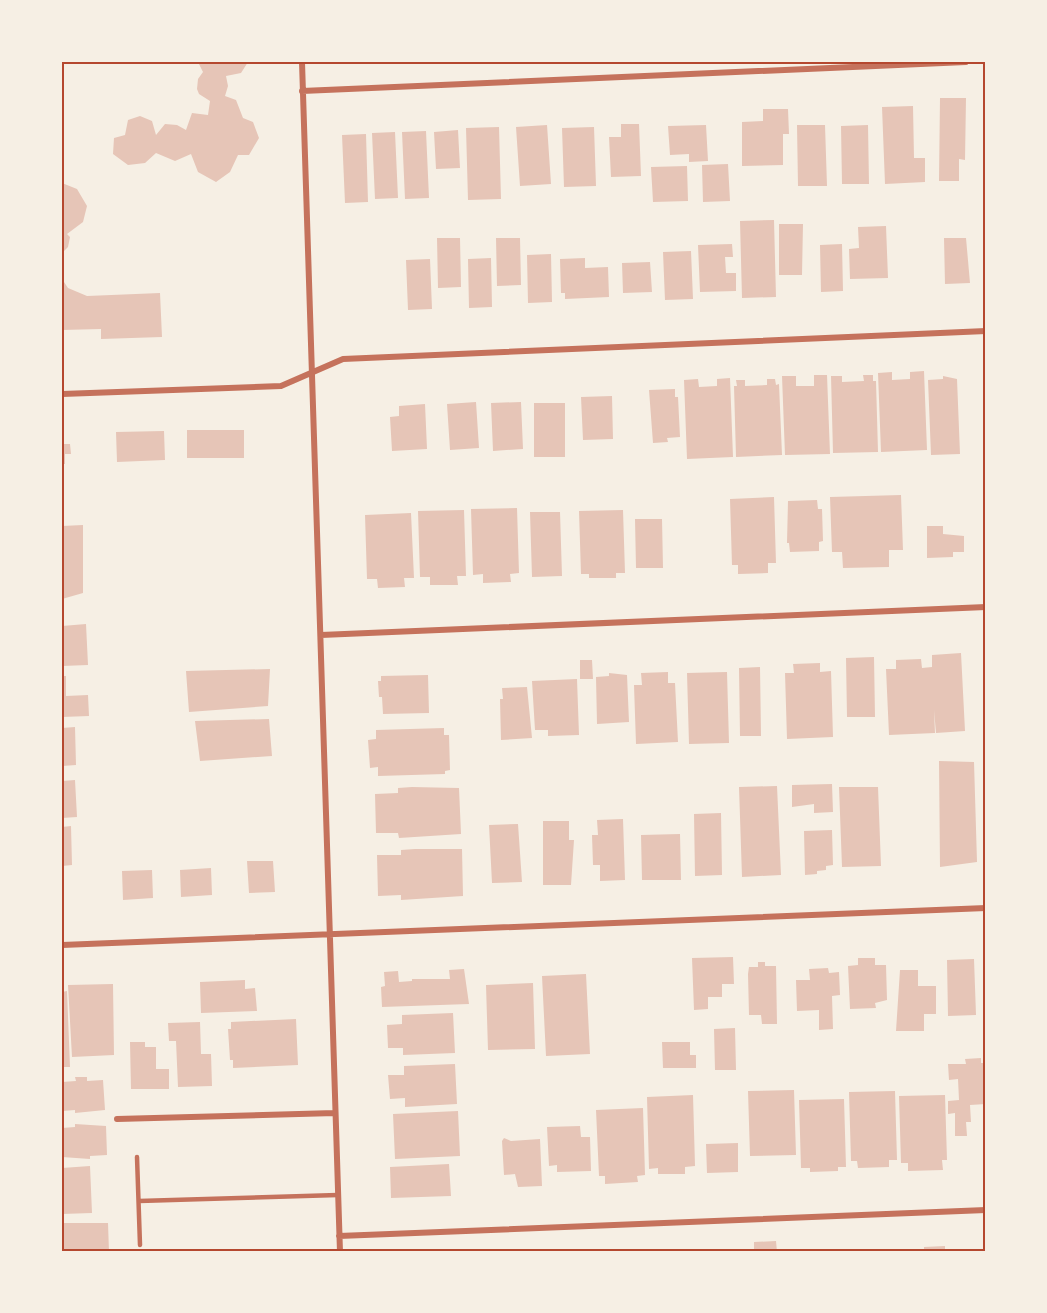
<svg xmlns="http://www.w3.org/2000/svg" width="1047" height="1313" font-family="'PT Sans',sans-serif">
<rect width="100%" height="100%" fill="#f6efe4"/>
<path fill="#e6c5b7" d="M198,62H248L241,73L226,76L228,86L225,96L236,100L243,118L253,122L259,138L249,155H238L230,172L216,182L198,172L191,154L175,161L156,153L145,163L128,165L113,154L114,138L125,135L128,120L140,116L152,121L156,135L165,124L177,125L186,130L192,113L208,115L210,101L199,94L197,89L198,79L203,72Z
M940,98H966L965,160L959,159V181H939Z
M913,106L914,158H925V182L885,184L882,107Z
M763,109H788L789,134H783V165L742,166V122L763,121Z
M621,124H639L641,176L611,177L609,137H621Z
M547,125L551,184L520,186L516,127Z
M706,125L708,161L689,162V154L670,155L668,126Z
M797,125H825L827,186H798Z
M868,125L869,184H842L841,126Z
M499,127L501,199L468,200L466,128Z
M594,127L596,186L564,187L562,128Z
M458,130L460,168L436,169L434,132Z
M426,131L429,198L405,199L402,132Z
M395,132L398,198L375,199L372,133Z
M366,134L368,202L345,203L342,135Z
M728,164L730,201L703,202L702,165Z
M687,166L688,201L653,202L651,167Z
M62,183L77,189L87,206L83,222L67,234L70,237L68,247L62,253Z
M774,220L776,297L742,298L740,221Z
M779,224H803L802,275H779Z
M886,226L888,278L850,279L849,249L859,248L858,227Z
M437,238H460L461,287L438,288Z
M496,238H520L521,285L497,286Z
M944,238H966L970,283L945,284Z
M732,244L733,257H725L726,273H736V291L700,292L698,245Z
M842,244L843,291L821,292L820,245Z
M691,251L693,299L665,300L663,252Z
M551,254L552,302L528,303L527,255Z
M491,258L492,307L469,308L468,259Z
M585,258V268L608,267L609,297L565,299V293H561L560,259Z
M430,259L432,309L408,310L406,260Z
M650,262L652,292L623,293L622,263Z
M62,279L68,288L87,296L160,293L162,337L101,339V329L62,330Z
M924,371L927,450L881,452L878,373L892,372V380L910,379V372Z
M814,375H827L830,454L785,455L782,376H796V386H814Z
M863,375H873V381H876L878,452L833,453L831,376H842V382L864,381Z
M943,376L957,379L960,454L931,455L928,380L943,379Z
M730,378L733,457L687,459L684,380L698,379L699,387L717,386V379Z
M767,379H775L776,385L779,384L782,455L736,457L734,386H737L736,380H745V386L767,385Z
M675,389V397H678L680,437L667,438L668,442L653,443L649,390Z
M612,396L613,439L583,440L581,397Z
M476,402L479,448L450,450L447,404Z
M521,402L523,449L493,451L491,403Z
M534,403H565V457H534Z
M425,404L427,449L392,451L390,417L399,416V406Z
M187,430H244V458H187Z
M164,431L165,460L117,462L116,432Z
M62,444H70L71,454H65V464H62Z
M901,495L903,550H889V567L843,568L842,552H832L830,497Z
M774,497L776,563H768V573L738,574V565H732L730,499Z
M817,500L818,509H822L823,541L819,542V551L790,552L789,543H787L788,501Z
M517,508L519,573L510,574L511,582L483,583V574L473,575L471,509Z
M464,510L466,576H457L458,585H430V577H420L418,511Z
M623,510L625,573H616V578H589V574H581L579,511Z
M530,512H560L562,576L532,577Z
M411,513L414,578H404L405,587L378,588L377,579H367L365,515Z
M635,519H662L663,568H636Z
M83,525V593L62,599V526Z
M927,526H943V534L964,536V552H953V557L927,558Z
M86,624L88,665L62,666V626Z
M961,653L965,731L936,733L934,710L935,733L889,735L886,669H896V660L921,659L922,668L932,667V655Z
M874,657L875,717H847L846,658Z
M580,660H592L593,679H580Z
M820,663V672L831,671L833,737L787,739L785,673H794L793,664Z
M760,667L761,736H740L739,668Z
M270,669L268,706L189,712L186,671Z
M668,672V683H675L678,742L636,744L634,685H642L641,673Z
M727,672L729,743L689,744L687,673Z
M609,673L627,675L629,722L597,724L596,677L609,676Z
M428,675L429,713L383,714L382,697H379L378,681H381V676Z
M62,676H66V696L88,695L89,716L62,717Z
M577,679L579,735L548,736V730H535L532,681Z
M527,687L532,738L501,740L500,699H503L502,688Z
M269,719L272,756L200,761L195,721Z
M75,727L76,765L62,766V728Z
M444,728V735H449L450,770L445,771V774L378,776V767L370,768L368,740L376,739V730Z
M939,761L974,762L977,862L940,867Z
M75,780L77,817L62,818V781Z
M832,784L833,812L814,813V804L792,807V785Z
M777,786L781,875L742,877L739,787Z
M412,787L459,788L461,834L399,838L398,833H376L375,794L398,793V788Z
M839,787H878L881,866L842,867Z
M721,813L722,875L695,876L694,814Z
M623,819L625,880L600,881V865H593L592,835H598L597,820Z
M543,821H569V840H574L571,885H543Z
M518,824L522,882L492,883L489,825Z
M71,826L72,865L62,866V827Z
M832,830L833,865L826,866V870L817,871V874L805,875L804,831Z
M680,834L681,880H642L641,835Z
M415,849H462L463,896L401,900V895L378,896L377,855H401V850Z
M247,861H273L275,892L249,893Z
M211,868L212,895L181,897L180,870Z
M152,870L153,898L123,900L122,871Z
M733,957L734,984H722V997H708V1009L694,1010L692,958Z
M858,958H875V965H886L887,1000L875,1003L876,1008L850,1009L848,966L858,965Z
M974,959L976,1015L948,1016L947,960Z
M758,962H765V966H776L777,1024H762L761,1015H749L748,974L749,967H758Z
M828,968L829,973L839,972L840,995L832,996L833,1029L819,1030V1010L797,1011L796,980H810L809,969Z
M464,969L469,1004L382,1007L381,987L385,986L384,972L398,971L399,982L412,981V979H450L449,970Z
M900,970H918V986H936V1014H924V1031H896Z
M586,974L590,1054L546,1056L542,976Z
M245,980V989L255,988L257,1011L201,1013L200,982Z
M533,983L535,1049L488,1050L486,985Z
M113,984L114,1055L72,1057L68,985Z
M67,991L70,1067H62V992Z
M453,1013L455,1053L403,1055V1048H388L387,1025L402,1024V1015Z
M296,1019L298,1065L233,1068V1060H230L228,1029H231V1022Z
M200,1022L201,1054H211L212,1086L178,1087L176,1041H169L168,1023Z
M735,1028L736,1070H715L714,1029Z
M130,1042H145V1047H156V1069H169V1089H131Z
M662,1042H690V1055H696V1068H663Z
M981,1058V1063H986V1104L970,1105L971,1122H966L967,1136H955V1113L948,1114V1101L959,1100L958,1079L949,1080L948,1064H966L965,1059Z
M455,1064L457,1104L405,1107V1098L390,1099L388,1075H404V1066Z
M75,1077H87V1081L103,1080L105,1110L75,1113V1110L62,1111V1082L76,1081Z
M794,1090L796,1155L750,1156L748,1091Z
M895,1091L897,1160H889V1167L858,1168L857,1161H851L849,1092Z
M693,1095L695,1166L685,1167V1174H658V1168L649,1169L647,1097Z
M945,1095L947,1160H942L943,1170L908,1171V1163H901L899,1096Z
M844,1099L846,1167H838V1171L810,1172V1168H801L799,1100Z
M643,1108L645,1175L637,1176L638,1182L605,1184V1176H599L596,1110Z
M458,1111L460,1156L395,1159L393,1114Z
M75,1124L106,1126L107,1155L90,1156V1159L62,1157V1128L75,1127Z
M580,1126L581,1137H590L591,1171L557,1172V1165L549,1166L547,1127Z
M504,1138L511,1141L540,1139L542,1186L518,1187L515,1174L504,1175L502,1141Z
M738,1143V1172L707,1173L706,1144Z
M449,1164L451,1196L391,1198L390,1167Z
M90,1166L92,1213L62,1214V1168Z
M62,1223H108L109,1252H62Z
M776,1241L777,1252H754V1242Z
M945,1246V1252H924V1247Z"/>
<g fill="none" stroke-linecap="round" stroke-linejoin="round">
<path stroke="#c5725c" stroke-width="4.5" d="M137,1157L140,1245
M139,1201L338,1195"/>
<path stroke="#c5725c" stroke-width="6" d="M302,62C313,458 326,855 340,1252
M302,91L966,62
M62,394L281,386L343,359L986,331
M321,635L986,607
M62,945L986,908
M117,1119L335,1113
M339,1236L986,1210"/>
</g>
<rect width="1047" height="1313" fill="none" stroke="#f6efe4" stroke-width="126"/>
<rect x="63" y="63" width="921" height="1187" fill="none" stroke="#b5482f" stroke-width="2"/>
</svg>
